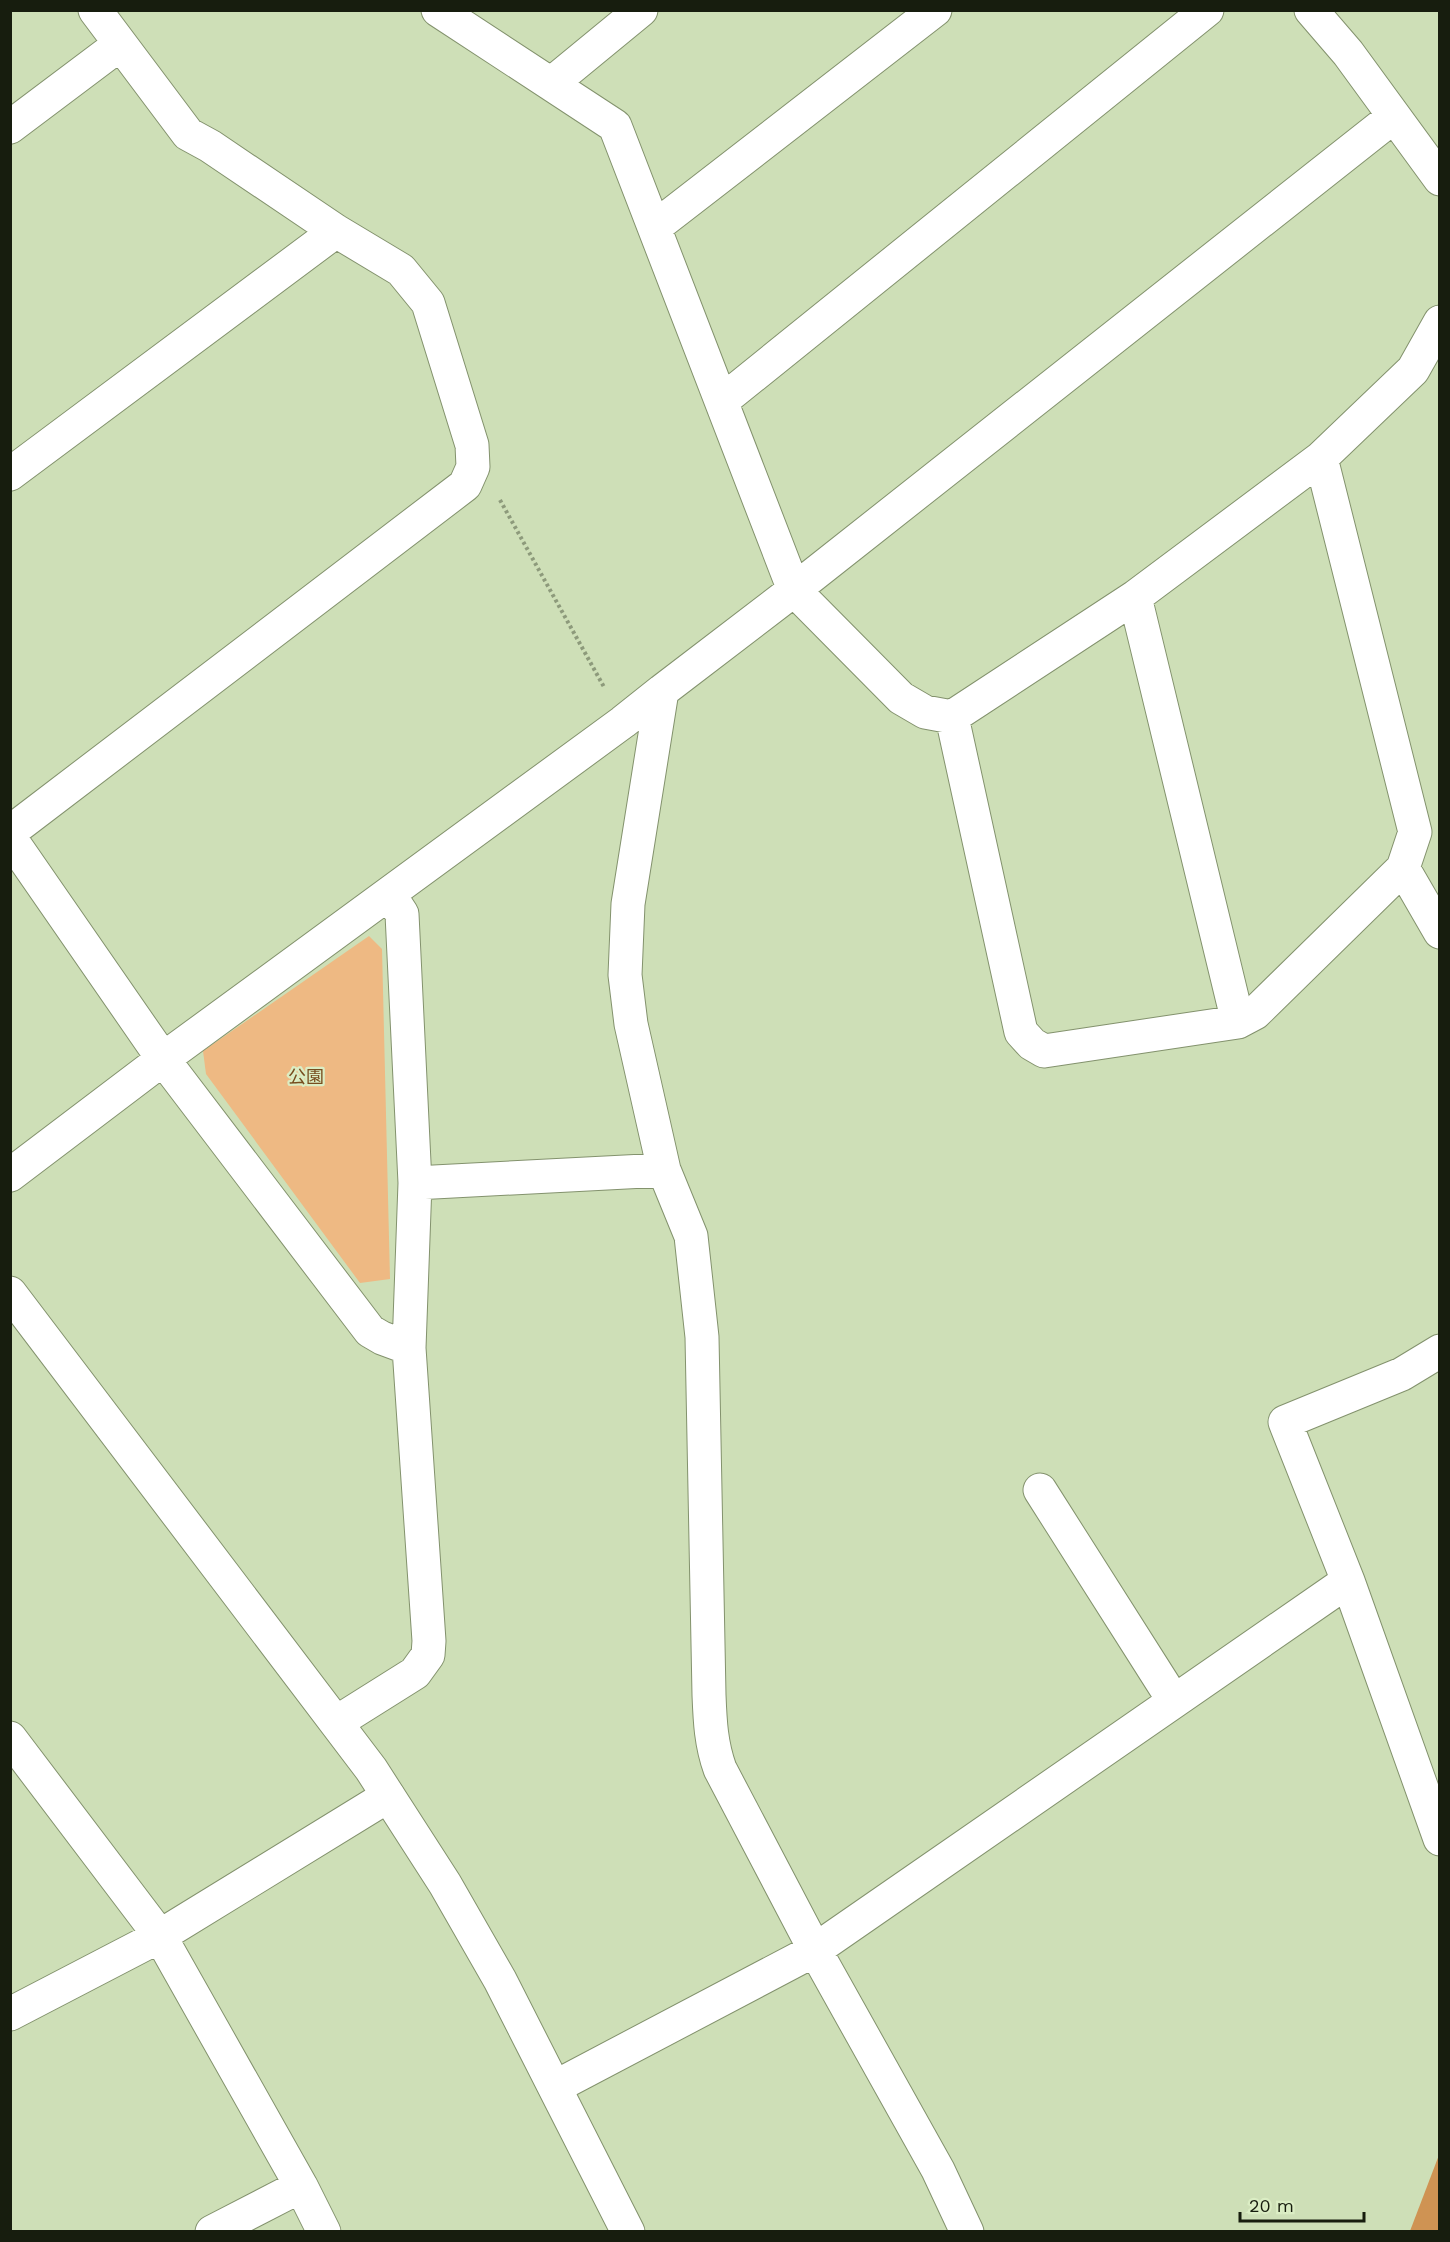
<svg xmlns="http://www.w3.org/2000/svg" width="1450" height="2242" font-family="'Work Sans','Noto Sans JP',sans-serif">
<rect width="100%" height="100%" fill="#cedfb7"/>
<path fill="#eeb983" d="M369,936L382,949L390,1279L360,1283L206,1074L203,1051Z"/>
<path fill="#cf9353" d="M1439,2155V2231H1410Z"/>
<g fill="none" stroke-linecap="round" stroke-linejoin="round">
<g stroke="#83926d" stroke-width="35">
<path id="minor" d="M438,10L615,126L794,590L901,698L925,712L952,717L1021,1032L1032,1044L1044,1051L1238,1022L1255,1013L1403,868L1415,832L1321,458
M1311,10L1348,53L1440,179
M551,84L641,10
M10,127L119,45
M655,227L935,10
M722,401L1207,10
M10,474L336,231
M1135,597L1238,1022
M952,717L1135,597L1321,458L1413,370L1440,322
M10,832L465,485L473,467L472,445L428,303L401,270L336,231L210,146L188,134L95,10
M10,838L163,1059L370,1331L382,1338L409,1348
M1403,868L1440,932
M10,1175L163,1059L623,722L662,691
M415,1183L664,1170
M1440,1351L1402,1374L1285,1422L1348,1581L1440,1839
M1040,1490L1174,1701
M337,1722L415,1673L428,1655L429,1641L409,1348L415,1183L402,914L389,894
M10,1738L160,1936L301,2186L324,2232
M10,2014L160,1936L388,1796
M555,2087L815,1950L1348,1581
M212,2232L301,2186
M967,2232L938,2170L815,1950L720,1769C711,1744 710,1721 709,1695L702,1337L691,1236L664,1170L631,1024L625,975L628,904L662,691L794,590L1393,117"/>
</g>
<g stroke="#83926d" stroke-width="35">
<path id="tertiary" d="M10,1293L371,1769L445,1884L500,1980L628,2232"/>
</g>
<path stroke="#8d9a7b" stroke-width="4" stroke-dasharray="3 3" stroke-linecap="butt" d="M500,500L604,687"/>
<use href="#minor" stroke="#fff" stroke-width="33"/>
<use href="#tertiary" stroke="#fff" stroke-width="33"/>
</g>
<g text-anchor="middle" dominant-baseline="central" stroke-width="4.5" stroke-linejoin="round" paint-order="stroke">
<g font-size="18" fill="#774d1e" stroke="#dbedc4">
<text x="306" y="1076">公園</text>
</g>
</g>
<rect width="1450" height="2242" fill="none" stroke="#171d0e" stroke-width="24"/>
<path d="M1240 2212v9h124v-9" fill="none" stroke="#171d0e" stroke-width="3"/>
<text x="1249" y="2212" font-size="18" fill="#171d0e" stroke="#dbedc4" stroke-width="4.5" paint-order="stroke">20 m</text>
</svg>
